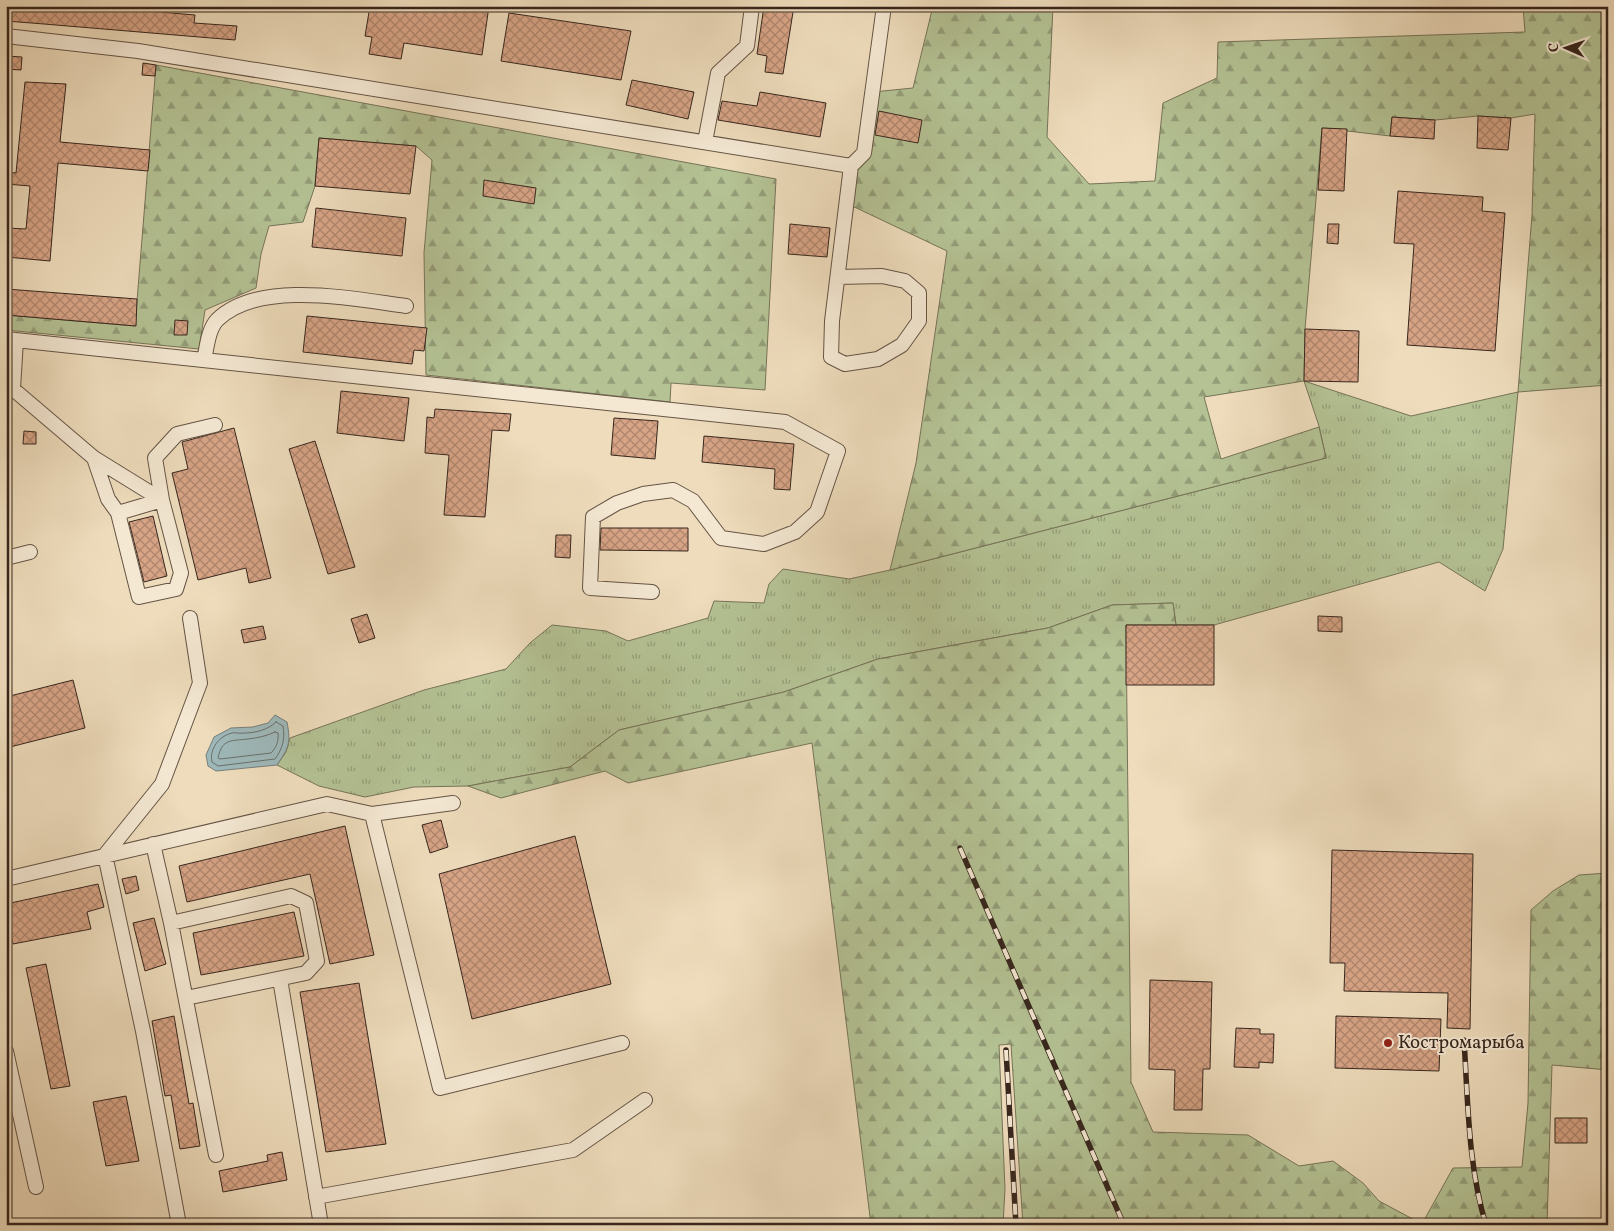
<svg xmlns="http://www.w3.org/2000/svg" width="1614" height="1231" font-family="Vollkorn,serif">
<defs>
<pattern id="grass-tufts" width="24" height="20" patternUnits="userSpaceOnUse" patternTransform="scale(1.25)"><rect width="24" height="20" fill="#b4c294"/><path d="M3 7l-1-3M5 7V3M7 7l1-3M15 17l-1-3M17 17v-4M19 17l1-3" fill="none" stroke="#939d78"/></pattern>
<pattern id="forest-firs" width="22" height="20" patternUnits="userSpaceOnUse" patternTransform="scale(1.25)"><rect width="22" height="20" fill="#b4c294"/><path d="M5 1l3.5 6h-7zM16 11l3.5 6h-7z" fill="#939d78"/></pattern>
<pattern id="building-cross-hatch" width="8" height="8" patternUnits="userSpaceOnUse" patternTransform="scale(1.25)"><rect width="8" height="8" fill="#d7a486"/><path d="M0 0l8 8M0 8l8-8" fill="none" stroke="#af856d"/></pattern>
</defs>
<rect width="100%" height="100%" fill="#eedcbc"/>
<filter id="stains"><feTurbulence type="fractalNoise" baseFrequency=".004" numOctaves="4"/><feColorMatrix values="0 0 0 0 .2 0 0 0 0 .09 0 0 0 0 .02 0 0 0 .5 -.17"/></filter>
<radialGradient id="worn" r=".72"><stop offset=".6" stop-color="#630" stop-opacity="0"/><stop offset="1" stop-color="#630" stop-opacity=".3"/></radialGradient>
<path fill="url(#grass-tufts)" stroke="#767458" d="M1304,381L1411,416L1518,392L1503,549L1485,591L1439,562L1214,625H1176L1173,603L1112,605L1048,628L878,659L784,692L619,730L570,767L468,786L414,787L365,797L319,786L277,765L286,752L290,738L424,690L506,669L530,643L552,625L606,631L628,641L708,618L714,601L764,603L769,584L783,569L849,579L890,570L1326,458L1319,426Z"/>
<path fill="url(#forest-firs)" stroke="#767458" d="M933,6H1053L1047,137L1089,184L1155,181L1163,103L1217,78L1218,42L1525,32L1523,6L1608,8V385L1518,392L1532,215L1535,114L1511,118L1478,116L1435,120L1392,117L1390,136L1322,128L1305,329L1304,381L1204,397L1221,459L1319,427L1326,458L890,570L916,463L947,251L846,203L851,166L864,152L873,92L913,88Z
M156,65L776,179L765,390L671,383L670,402L426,375L424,253L432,160L416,146L319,138L315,186L303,222L269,226L261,254L256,288L205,310L199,349L6,330V315L135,326Z
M1173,603L1176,625H1126L1131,1082L1153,1132L1248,1135L1299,1166L1333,1161L1363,1183L1379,1201L1422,1224L1453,1168L1522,1167L1528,1103L1531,910L1553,891L1579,875L1608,873V1070L1552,1065L1547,1225H1023L1011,1044L999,1045L1005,1189L1003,1225H871L812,743L628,783L605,771L501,798L468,786L570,767L619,730L784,692L878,659L1048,628L1112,605Z"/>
<path fill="#9eb9bb" stroke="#757e7c" d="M275,715L287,722C291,743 289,747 277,765L216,771L208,766L206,755L214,737L231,728L253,727L268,723Z"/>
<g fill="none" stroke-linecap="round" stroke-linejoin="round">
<path stroke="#6a706c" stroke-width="1" d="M276,722L283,726C285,739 283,748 275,759L218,766L212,762C209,749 219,736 232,733C235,732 240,734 244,733C255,733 268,730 276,722Z
M275,732L278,733C279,741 276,748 271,753L220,759L218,758C222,738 232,741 248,739C257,738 267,736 275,732Z"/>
</g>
<path fill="url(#building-cross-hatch)" stroke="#37261d" d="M6,6H90L195,15L194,23L237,26L235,40L44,24L6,21Z
M370,6H489L482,55L404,43L401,59L369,54L372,37L365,36Z
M764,6H794L783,74L765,72L767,56L757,54Z
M509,13L631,31L621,80L501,61Z
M6,56L22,57L21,70L6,69Z
M143,63L156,65L155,76L142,75Z
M632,80L694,92L688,119L626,105Z
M25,82L66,84L60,142L150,150L148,171L58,163L50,261L6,257V228L26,229L30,186L6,184V172L16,173Z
M760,92L826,103L820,137L718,120L722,101L757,106Z
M879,111L922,120L918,143L875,135Z
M1478,116L1511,118L1508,150L1477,148Z
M1392,117L1435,120L1434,139L1390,136Z
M1322,128L1347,129L1344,191L1318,190Z
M319,138L416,146L410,194L315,186Z
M484,180L536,188L534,204L483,196Z
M1398,191L1483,197L1482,211L1505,213L1495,351L1407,345L1414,244L1394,243Z
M316,208L406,218L402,256L312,247Z
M790,224L830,228L827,257L788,254Z
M1328,224H1339L1338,244L1327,243Z
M6,289L137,299L136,326L6,315Z
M307,316L427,328L424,351L414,350L412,364L303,352Z
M175,320L188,321L187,335H174Z
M1305,329L1359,331L1358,382L1304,381Z
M341,391L409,398L404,441L337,433Z
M435,409L511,414L509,431L492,430L485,517L444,515L449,455L425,453L427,417L434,418Z
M614,418L658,421L655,459L611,455Z
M234,428L271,578L249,583L246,568L198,580L172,473L188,469L182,442Z
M24,431L36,432V444H23Z
M704,436L794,444L790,490L774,489L775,469L702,462Z
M315,441L355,567L328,574L289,449Z
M153,516L167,576L144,582L129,522Z
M601,528H688V551L600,550Z
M556,535H571L570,558L555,557Z
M367,614L375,638L359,643L351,619Z
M1318,616L1342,617V632L1318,631Z
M1126,625H1214V685H1126Z
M263,626L266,639L244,643L241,630Z
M73,680L85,728L6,748V697Z
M441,820L448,847L430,853L422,825Z
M345,826L374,955L330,964L310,874L187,902L179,866Z
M575,836L611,984L472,1019L439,874Z
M1332,850L1473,854L1470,1029L1447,1028L1448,993L1344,991L1345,963H1330Z
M136,876L139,890L126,894L122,879Z
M98,884L104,907L87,912L91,929L13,944L9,929L6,930V904Z
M294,912L304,956L201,975L193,933Z
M154,918L166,964L145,971L133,923Z
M46,964L70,1086L51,1089L26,968Z
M1150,980L1212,982L1210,1069H1203L1202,1110H1174L1175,1070L1149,1069Z
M359,983L386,1144L326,1152L300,992Z
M174,1016L189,1104L193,1103L200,1146L180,1149L171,1095L165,1096L152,1021Z
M1336,1016L1441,1019L1439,1071L1335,1068Z
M1236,1028L1260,1029V1034H1274L1273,1063L1259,1062V1068L1234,1067Z
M126,1096L139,1161L106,1166L93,1102Z
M1555,1118H1587V1143H1555Z
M282,1152L287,1180L223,1192L219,1171L268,1161L267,1155Z"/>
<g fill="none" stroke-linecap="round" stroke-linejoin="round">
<g stroke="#655445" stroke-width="16">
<path id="minor" d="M6,36L138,51L851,166
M705,142L718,73L747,46L752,6
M838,277L882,276L905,281L919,293V321L902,345L878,359L845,364L831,357L832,321L851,166L864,153L884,6
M6,339L785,422L838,451L817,512L795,532L764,544L721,538L693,501L673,490L643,494L617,503L593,517L590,588L652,592
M204,360C207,347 208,330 217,320C259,279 353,299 406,306
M6,389H13L16,340
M13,389L94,458L108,499L118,513L139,597L176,589L181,573L162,500L94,458
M118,513L162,500L155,458L177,434L215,425
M6,558L30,552
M372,814L440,1088L622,1043
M153,844L171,923L291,896L306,903L317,961L306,973L186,998
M6,879L327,804L372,814L453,803
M171,923L216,1155
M280,979L321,1225
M6,1051L36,1187
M316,1197L573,1150L645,1100
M179,1225L143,1031L105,855L162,784L200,683L190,618"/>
</g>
<use href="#minor" stroke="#f4e8d3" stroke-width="14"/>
<g stroke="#37261d" stroke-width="5.5">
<path id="rail" d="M960,848L1124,1225
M1464,1040C1468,1102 1468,1166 1486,1225
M1006,1050L1016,1225"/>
</g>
<use href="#rail" stroke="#f4e8d3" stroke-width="4" stroke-dasharray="11" stroke-linecap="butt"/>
</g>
<circle fill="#8f2418" stroke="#f4e8d3" stroke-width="2" cx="1388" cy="1043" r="5"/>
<g text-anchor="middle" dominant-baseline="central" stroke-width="4" stroke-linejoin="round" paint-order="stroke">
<g font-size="19" fill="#37261d" stroke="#f4e8d3" text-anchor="start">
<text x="1398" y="1043">Костромарыба</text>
</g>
</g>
<rect width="1614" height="1231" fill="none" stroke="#eedcbc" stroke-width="25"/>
<rect x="8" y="8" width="1599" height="1216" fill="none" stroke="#37261d" stroke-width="2.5"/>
<rect x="12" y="12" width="1589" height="1206" fill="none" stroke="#37261d"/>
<g transform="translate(1566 48) rotate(272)" stroke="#f4e8d3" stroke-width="4" paint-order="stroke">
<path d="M0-4L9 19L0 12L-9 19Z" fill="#37261d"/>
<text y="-8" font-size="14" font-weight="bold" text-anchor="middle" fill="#37261d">С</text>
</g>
<rect width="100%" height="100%" filter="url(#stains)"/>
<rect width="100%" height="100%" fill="url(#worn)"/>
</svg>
